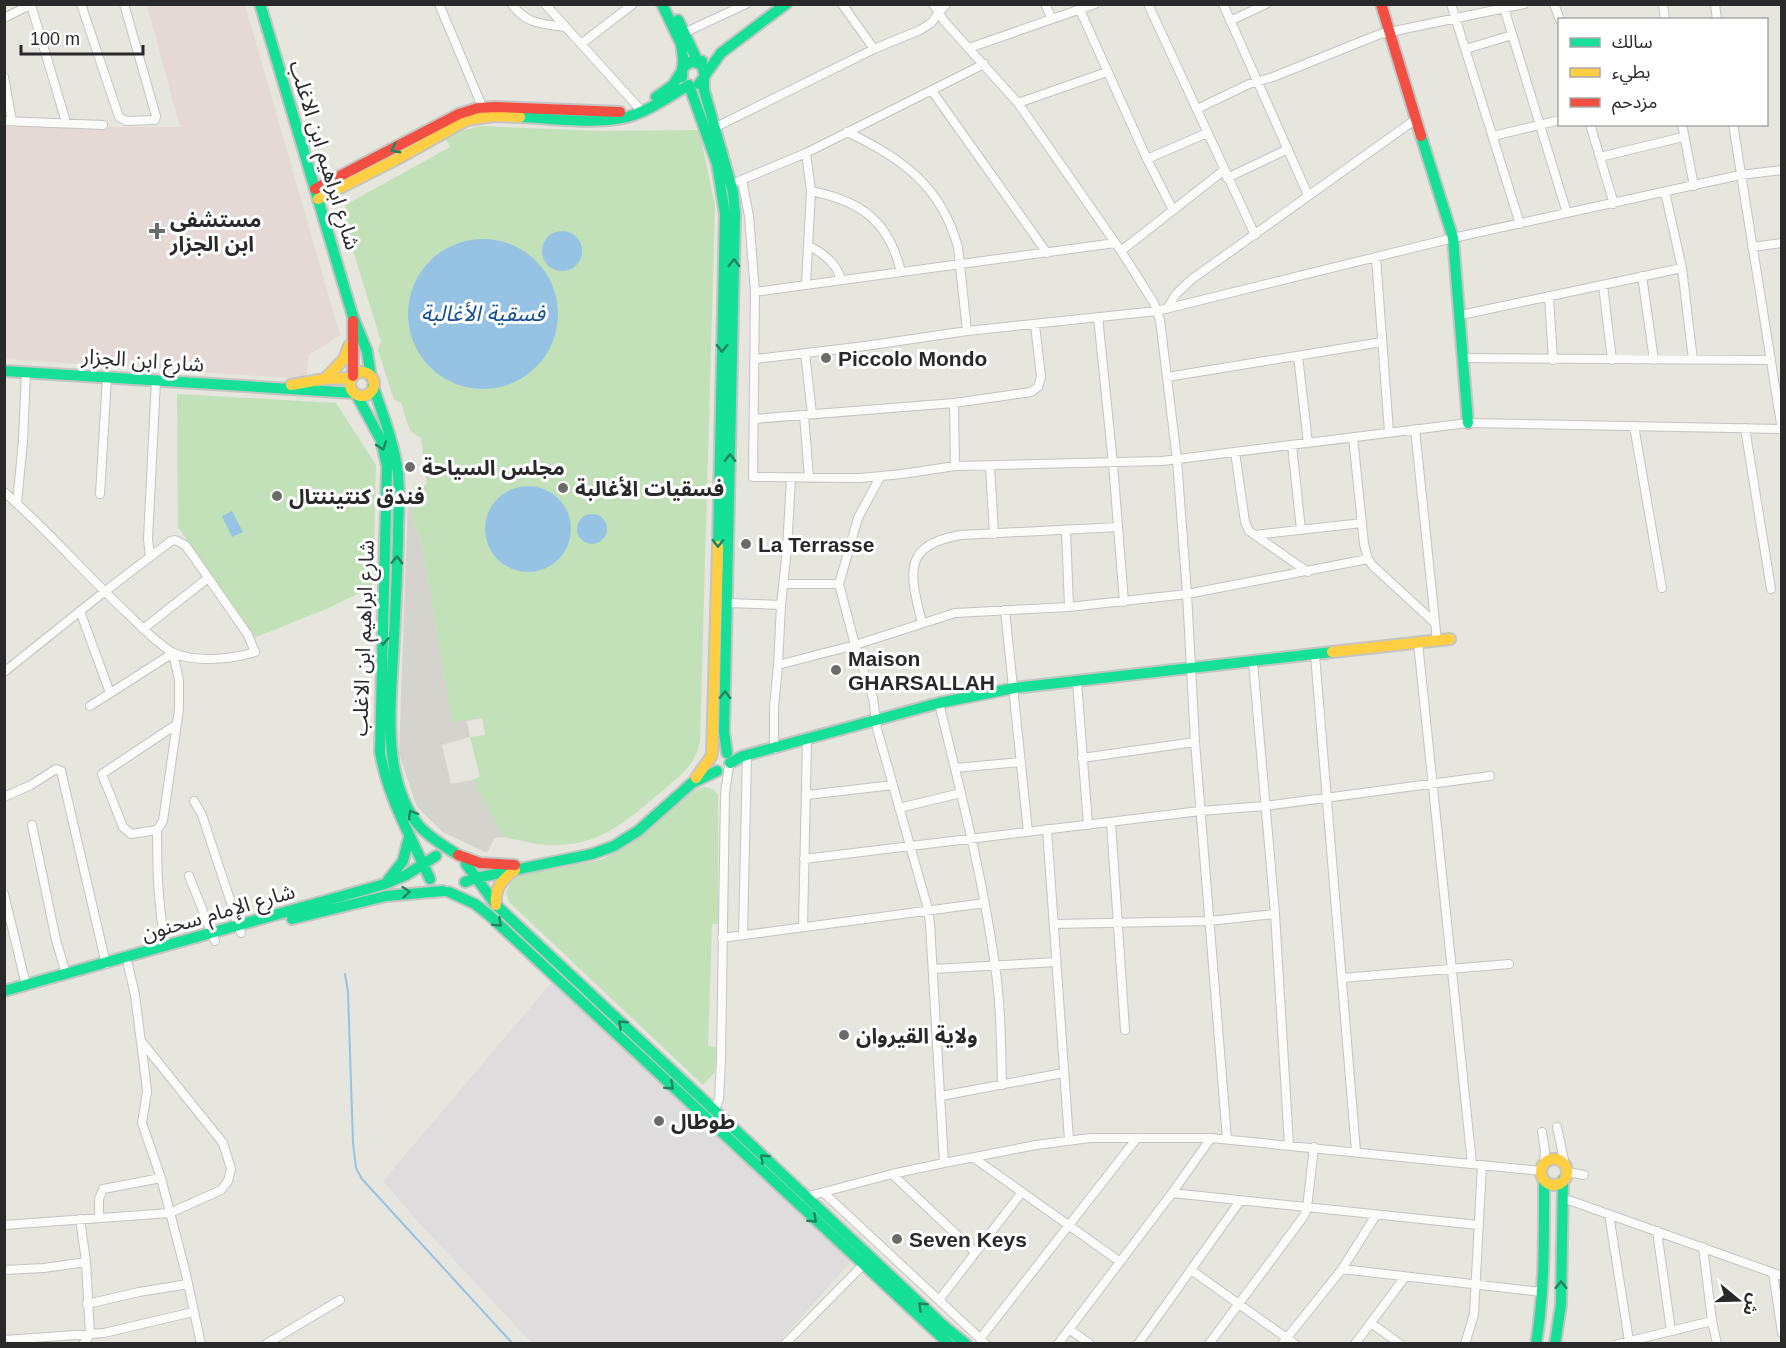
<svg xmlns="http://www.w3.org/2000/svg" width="1786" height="1348" font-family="Helvetica,'Noto Sans Arabic',sans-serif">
<rect width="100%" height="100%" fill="#e6e5de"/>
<path fill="#dedcdd" d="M553,981L851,1261L778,1343H532L422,1226L383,1181Z"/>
<path fill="#e4d9d4" d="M147,5H245L340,335L309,355L306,379L5,359L4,127H180Z"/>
<path fill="#c2e1b9" d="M481,126L600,131L699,130L715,206L700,741C695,766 681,775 662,791C630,818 603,844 558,845C540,846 520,840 503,837L472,780L480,777L470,737L485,735L482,718L452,724L421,539L412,521L413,492L427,484L421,438L410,431L401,403L394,400L378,350L381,341L342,215L347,204L450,147L444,135Z
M177,394L336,403L376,465L373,586L331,607L254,638L178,527Z
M704,787L713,789L718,795V924H712L708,1046L716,1047L715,1072L703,1085L509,902L506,893L510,883L521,875L601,860L630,845L695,790Z"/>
<path fill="#d5d3cd" d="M413,492L412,521L421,539L452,723L467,720L470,737L442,745L451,784L472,780L503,837L494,838L487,853L443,832L417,807L399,754L408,499Z"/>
<path fill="#96c3e4" d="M542 251a20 20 0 1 1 40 0a20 20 0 1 1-40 0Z
M408 314a75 75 0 1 1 150 0a75 75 0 1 1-150 0Z
M485 529a43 43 0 1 1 86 0a43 43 0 1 1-86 0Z
M232,511L243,532L232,537L222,516Z
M577 529a15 15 0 1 1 30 0a15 15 0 1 1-30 0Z"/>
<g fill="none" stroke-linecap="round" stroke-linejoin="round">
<path stroke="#96c3e4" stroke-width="2" d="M345,974L348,992L353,1143L356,1168L362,1179L513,1344"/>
<g stroke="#c4c4c3" stroke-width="10">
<path id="street" d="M81,4L119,117L126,121L155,120L156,116L124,4
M439,4L484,111
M512,4C525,24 543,24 565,27
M545,4L638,107
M842,4L874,49
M933,4L944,21L1018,103L1121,251L1154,303L1160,320L1177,460L1187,594L1195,742L1227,1139
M1045,4L1052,19
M1148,4L1255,235
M1223,4L1308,195
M1451,4L1520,224
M1554,4L1560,20
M1663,4L1665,20
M1715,4L1717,20
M31,5L66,122
M1504,8L1567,213
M1080,10L1147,159L1173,210
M4,18L32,4
M1230,21L1266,4
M684,33L746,4
M581,44L633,4
M969,48L1095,4
M1466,49L1512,35
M4,77L12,121
M932,91L1047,253
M1018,103L1107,72
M1197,109L1249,84L1273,77L1380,34L1524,4
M4,121L103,125
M1590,124L1614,204
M1682,124L1694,186
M1733,124L1782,430
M716,127L874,49L920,30L931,23L946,4
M847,132C902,158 941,186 958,247L967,331
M1493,136L1560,120
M806,153L811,191L806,284
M1600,157L1683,137
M1147,159L1207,133
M1227,178L1288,149
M742,180L749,216L755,292L753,477L860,478L902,474L955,466L1162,461L1468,423L1781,429
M739,181L806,153L984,64
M811,191C861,201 889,221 901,272
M1665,192L1682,268L1693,360
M809,246C823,253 837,263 841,280
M1752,247L1782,243
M1121,251L1223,171
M1376,257L1389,432
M1642,276L1654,360
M1603,285L1612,360
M755,292L1115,243
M1549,296L1553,360
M1167,309L1176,294L1192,279L1416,119
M1461,315L1682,268
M1098,317L1113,464L1124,602
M805,353L812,414
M1298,356L1308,443
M1463,358L1771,360
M755,359L865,346L967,331L1157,311L1453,238L1740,175L1782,170
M1167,377L1382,342
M954,403L955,466
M804,415L809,478
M754,419L954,403L1031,392L1038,387L1041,377L1035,325
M1634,426L1662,588
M1745,428L1771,589
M1415,429L1437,641
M1353,437L1364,544L1368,559L1373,566L1435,623
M1292,445L1301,530
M1235,452L1245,522L1249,531L1308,572
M990,466L994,534
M880,477L858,518L839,584L855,645L873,698L877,729L928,909L930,924L944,1163
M4,492C48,530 86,575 128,614C139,625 161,647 174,653C196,663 232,659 255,652L248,635L191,553L185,545L175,540L171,541L104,592L4,672
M100,494L107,377
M17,503L23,441L26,372
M1066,530L1069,607
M1255,535L1362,523
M150,557L148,539L156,380
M783,584H839
M727,603L781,605
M1005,610L1028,832
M80,611L110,693
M922,623C910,574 901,545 961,535L1118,527
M143,629L208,578
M1418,643L1472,1164
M173,653L179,680V709L163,821L157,830L131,834L123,827L102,774L177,724
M1315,655L1356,1151
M1253,662L1275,914L1289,1145
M778,665L855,645L955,613L1069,607L1187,594L1368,559
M1077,682L1088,825
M939,703C960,790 983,877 995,966C1001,1005 1001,1045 1002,1085
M90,706L173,653
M774,749V707L778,665L781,605L787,549L791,478
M1082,758L1195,742
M955,768L1021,762
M807,795L893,785
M4,797L31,785L56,769L61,771L106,964
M194,801L202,815L241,933
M899,808L961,793
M1111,822L1125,1030
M32,825L56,940L66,974
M1047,829L1069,1140
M157,830C157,870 158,908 166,946
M804,859L1200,811L1265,806L1490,776
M189,876L215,941
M4,894L26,985
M1054,924L1209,921L1275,914
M803,927L807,740
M743,935L747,755
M722,938L985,903
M128,965L135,995L146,1082L147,1092L142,1123L161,1178L185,1270L201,1344
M933,969L1056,962
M1342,978L1509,964
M941,1096L1063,1073
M714,1112L719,1099L721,1061L725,793L729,766
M1557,1127L1565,1165
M1542,1132L1545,1151L1544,1163
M974,1158L1119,1261
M1567,1172L1584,1175
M892,1174L975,1252
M823,1192L986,1344
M1172,1193L1478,1225
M805,1197L892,1174L944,1163L1036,1145L1090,1138H1211L1541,1171
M1563,1198L1782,1276
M1609,1214L1629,1341
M99,1217V1199L103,1189L161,1178
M80,1219L86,1262L90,1335L83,1344
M4,1225L170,1213L221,1190L228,1181L231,1169L223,1143L141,1041
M1657,1231L1671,1331
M1703,1247L1712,1321L1717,1344
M1342,1269L1542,1292
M4,1270L44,1268L86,1262
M1191,1270L1295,1344
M1773,1273L1782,1333
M939,1300L1022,1192
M87,1304L139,1292L188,1284
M1371,1323L1400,1344
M1069,1329L1090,1344
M980,1339L1137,1138
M4,1340L104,1333L193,1312
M266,1344L340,1300
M785,1344L863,1265
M1058,1344L1172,1193L1211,1138
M1138,1344L1240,1201
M1209,1344L1304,1216L1307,1208L1314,1147
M1282,1344L1342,1269L1376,1215
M1355,1344L1405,1277
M1465,1344L1474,1314L1482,1165
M1618,1344L1712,1321"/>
</g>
<g stroke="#c4c4c3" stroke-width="14">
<path id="fast" d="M260,4L353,317L367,351L371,377
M662,4L681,44L683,58L682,77
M678,20L698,62L702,61
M682,68L692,61L702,65L705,76L699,84
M705,75L721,53L786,4
M704,80V90L733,192L735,214L724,732L727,753
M656,97L673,85L681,72
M520,117C552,118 595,125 627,117C649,111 670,96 689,85L717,164L725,214L718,546
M1421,136L1453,238L1468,423
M4,371L354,393
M373,386C383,415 394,443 398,474C400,495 398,517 398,538C397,578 395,617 393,657C390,710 383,776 416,822C426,835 441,844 455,853
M356,394L381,440L387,466L380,752C388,798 411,837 430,879
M730,763L743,756L939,703L1014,688L1332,652
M466,864L496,905L945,1327L966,1344
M388,880L403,861L409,837
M465,882L476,878L592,854L614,846L638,831L692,783L717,771
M449,892L475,904L489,915L949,1344
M292,919L386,896L443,891
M4,991L385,884L406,875L436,856
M1536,1344C1545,1290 1544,1236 1544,1181
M1555,1344L1561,1304L1563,1180"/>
</g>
<g stroke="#c4c4c3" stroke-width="14">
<path id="slow" d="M318,199L401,157L467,120L494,116L520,117
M350 384a12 12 0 1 1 24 0a12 12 0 1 1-24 0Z
M325,379L344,359L349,346
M291,385L325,379L352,378
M1332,652L1450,639
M712,754L718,546
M696,778L711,757
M496,905C494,889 502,879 515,870
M1541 1172a13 13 0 1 1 26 0a13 13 0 1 1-26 0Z"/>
</g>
<g stroke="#c4c4c3" stroke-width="14">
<path id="jam" d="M1381,4L1421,136
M315,189L459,114L478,108L496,107L620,112
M353,321V376
M458,855L480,863L515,865"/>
</g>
<use href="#street" stroke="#fbfbfa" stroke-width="8"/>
<use href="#fast" stroke="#16e098" stroke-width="10"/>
<use href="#slow" stroke="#ffcf43" stroke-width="10"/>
<use href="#jam" stroke="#f24e42" stroke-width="10"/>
</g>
<defs><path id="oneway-chevron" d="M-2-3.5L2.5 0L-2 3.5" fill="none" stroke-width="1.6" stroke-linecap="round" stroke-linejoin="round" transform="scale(1.5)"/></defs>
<g stroke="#208460">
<use href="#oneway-chevron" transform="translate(395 149) rotate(152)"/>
<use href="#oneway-chevron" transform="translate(734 263) rotate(-89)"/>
<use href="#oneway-chevron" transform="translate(722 348) rotate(91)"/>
<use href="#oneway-chevron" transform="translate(382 446) rotate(71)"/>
<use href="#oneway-chevron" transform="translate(730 458) rotate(-89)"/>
<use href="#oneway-chevron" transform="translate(718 543) rotate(91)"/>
<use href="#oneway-chevron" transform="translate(397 560) rotate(-88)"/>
<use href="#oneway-chevron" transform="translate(383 641) rotate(92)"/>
<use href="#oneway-chevron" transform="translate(725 695) rotate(-89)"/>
<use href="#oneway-chevron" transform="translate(412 814) rotate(-120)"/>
<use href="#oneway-chevron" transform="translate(406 892) rotate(-5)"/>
<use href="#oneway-chevron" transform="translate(498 923) rotate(43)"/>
<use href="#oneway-chevron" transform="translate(622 1024) rotate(-137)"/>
<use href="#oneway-chevron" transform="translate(670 1086) rotate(43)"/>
<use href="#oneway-chevron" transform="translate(764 1158) rotate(-137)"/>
<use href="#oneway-chevron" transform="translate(813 1219) rotate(43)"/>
<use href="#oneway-chevron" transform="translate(1561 1285) rotate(-89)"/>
<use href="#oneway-chevron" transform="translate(922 1306) rotate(-137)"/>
</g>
<g fill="#6b6b68" stroke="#fff" stroke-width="2">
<path d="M154 222h6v6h6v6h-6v6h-6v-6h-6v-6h6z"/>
<circle cx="826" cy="358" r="6"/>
<circle cx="410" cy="467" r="6"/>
<circle cx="563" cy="488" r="6"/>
<circle cx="277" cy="496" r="6"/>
<circle cx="746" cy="544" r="6"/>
<circle cx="836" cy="670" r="6"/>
<circle cx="844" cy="1035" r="6"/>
<circle cx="659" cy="1121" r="6"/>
<circle cx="897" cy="1239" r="6"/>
</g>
<g text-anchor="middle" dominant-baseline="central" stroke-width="6" stroke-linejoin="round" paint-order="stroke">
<g font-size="21" fill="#292929" stroke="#fff">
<text transform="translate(325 155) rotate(73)">شارع ابراهيم ابن الاغلب</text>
<text transform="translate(143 360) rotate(4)">شارع ابن الجزار</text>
<text transform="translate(363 638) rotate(-88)">شارع ابراهيم ابن الاغلب</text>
<text transform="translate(218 912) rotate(-16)">شارع الإمام سحنون</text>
</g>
<g font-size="21" font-weight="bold" fill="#292929" stroke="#fff" text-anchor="start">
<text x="170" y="219">مستشفى<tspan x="170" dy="24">ابن الجزار</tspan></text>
<text x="838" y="358">Piccolo Mondo</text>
<text x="422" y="467">مجلس السياحة</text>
<text x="575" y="488">فسقيات الأغالبة</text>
<text x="289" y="496">فندق كنتيننتال</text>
<text x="758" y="544">La Terrasse</text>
<text x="848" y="658">Maison<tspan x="848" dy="24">GHARSALLAH</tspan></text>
<text x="856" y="1035">ولاية القيروان</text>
<text x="671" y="1121">طوطال</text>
<text x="909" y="1239">Seven Keys</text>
</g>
<g font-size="22" font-style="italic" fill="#145091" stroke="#fff">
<text x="483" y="313">فسقية الأغالبة</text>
</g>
</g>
<rect width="1786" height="1348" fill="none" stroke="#292929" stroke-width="12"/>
<rect x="1558" y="18" width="210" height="108" fill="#ffffff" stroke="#a9a9a9" stroke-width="1.5"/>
<rect x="1570" y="38" width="30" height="9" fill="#16e098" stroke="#a9a9a9" stroke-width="1.5"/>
<text x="1612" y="48" font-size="18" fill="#292929">سالك</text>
<rect x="1570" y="68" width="30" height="9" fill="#ffcf43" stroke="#a9a9a9" stroke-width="1.5"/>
<text x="1612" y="78" font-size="18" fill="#292929">بطيء</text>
<rect x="1570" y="98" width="30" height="9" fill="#f24e42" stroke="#a9a9a9" stroke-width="1.5"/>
<text x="1612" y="108" font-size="18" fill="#292929">مزدحم</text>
<g transform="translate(1738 1300) rotate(109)" stroke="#ffffff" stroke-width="4.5" paint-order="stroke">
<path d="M0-4.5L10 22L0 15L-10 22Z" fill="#292929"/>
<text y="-9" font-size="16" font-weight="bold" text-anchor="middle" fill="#292929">ش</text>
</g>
<path d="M21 45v9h122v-9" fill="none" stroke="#292929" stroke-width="3"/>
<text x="30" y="45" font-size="18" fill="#292929" stroke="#ffffff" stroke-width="4.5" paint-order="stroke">100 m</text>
</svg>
